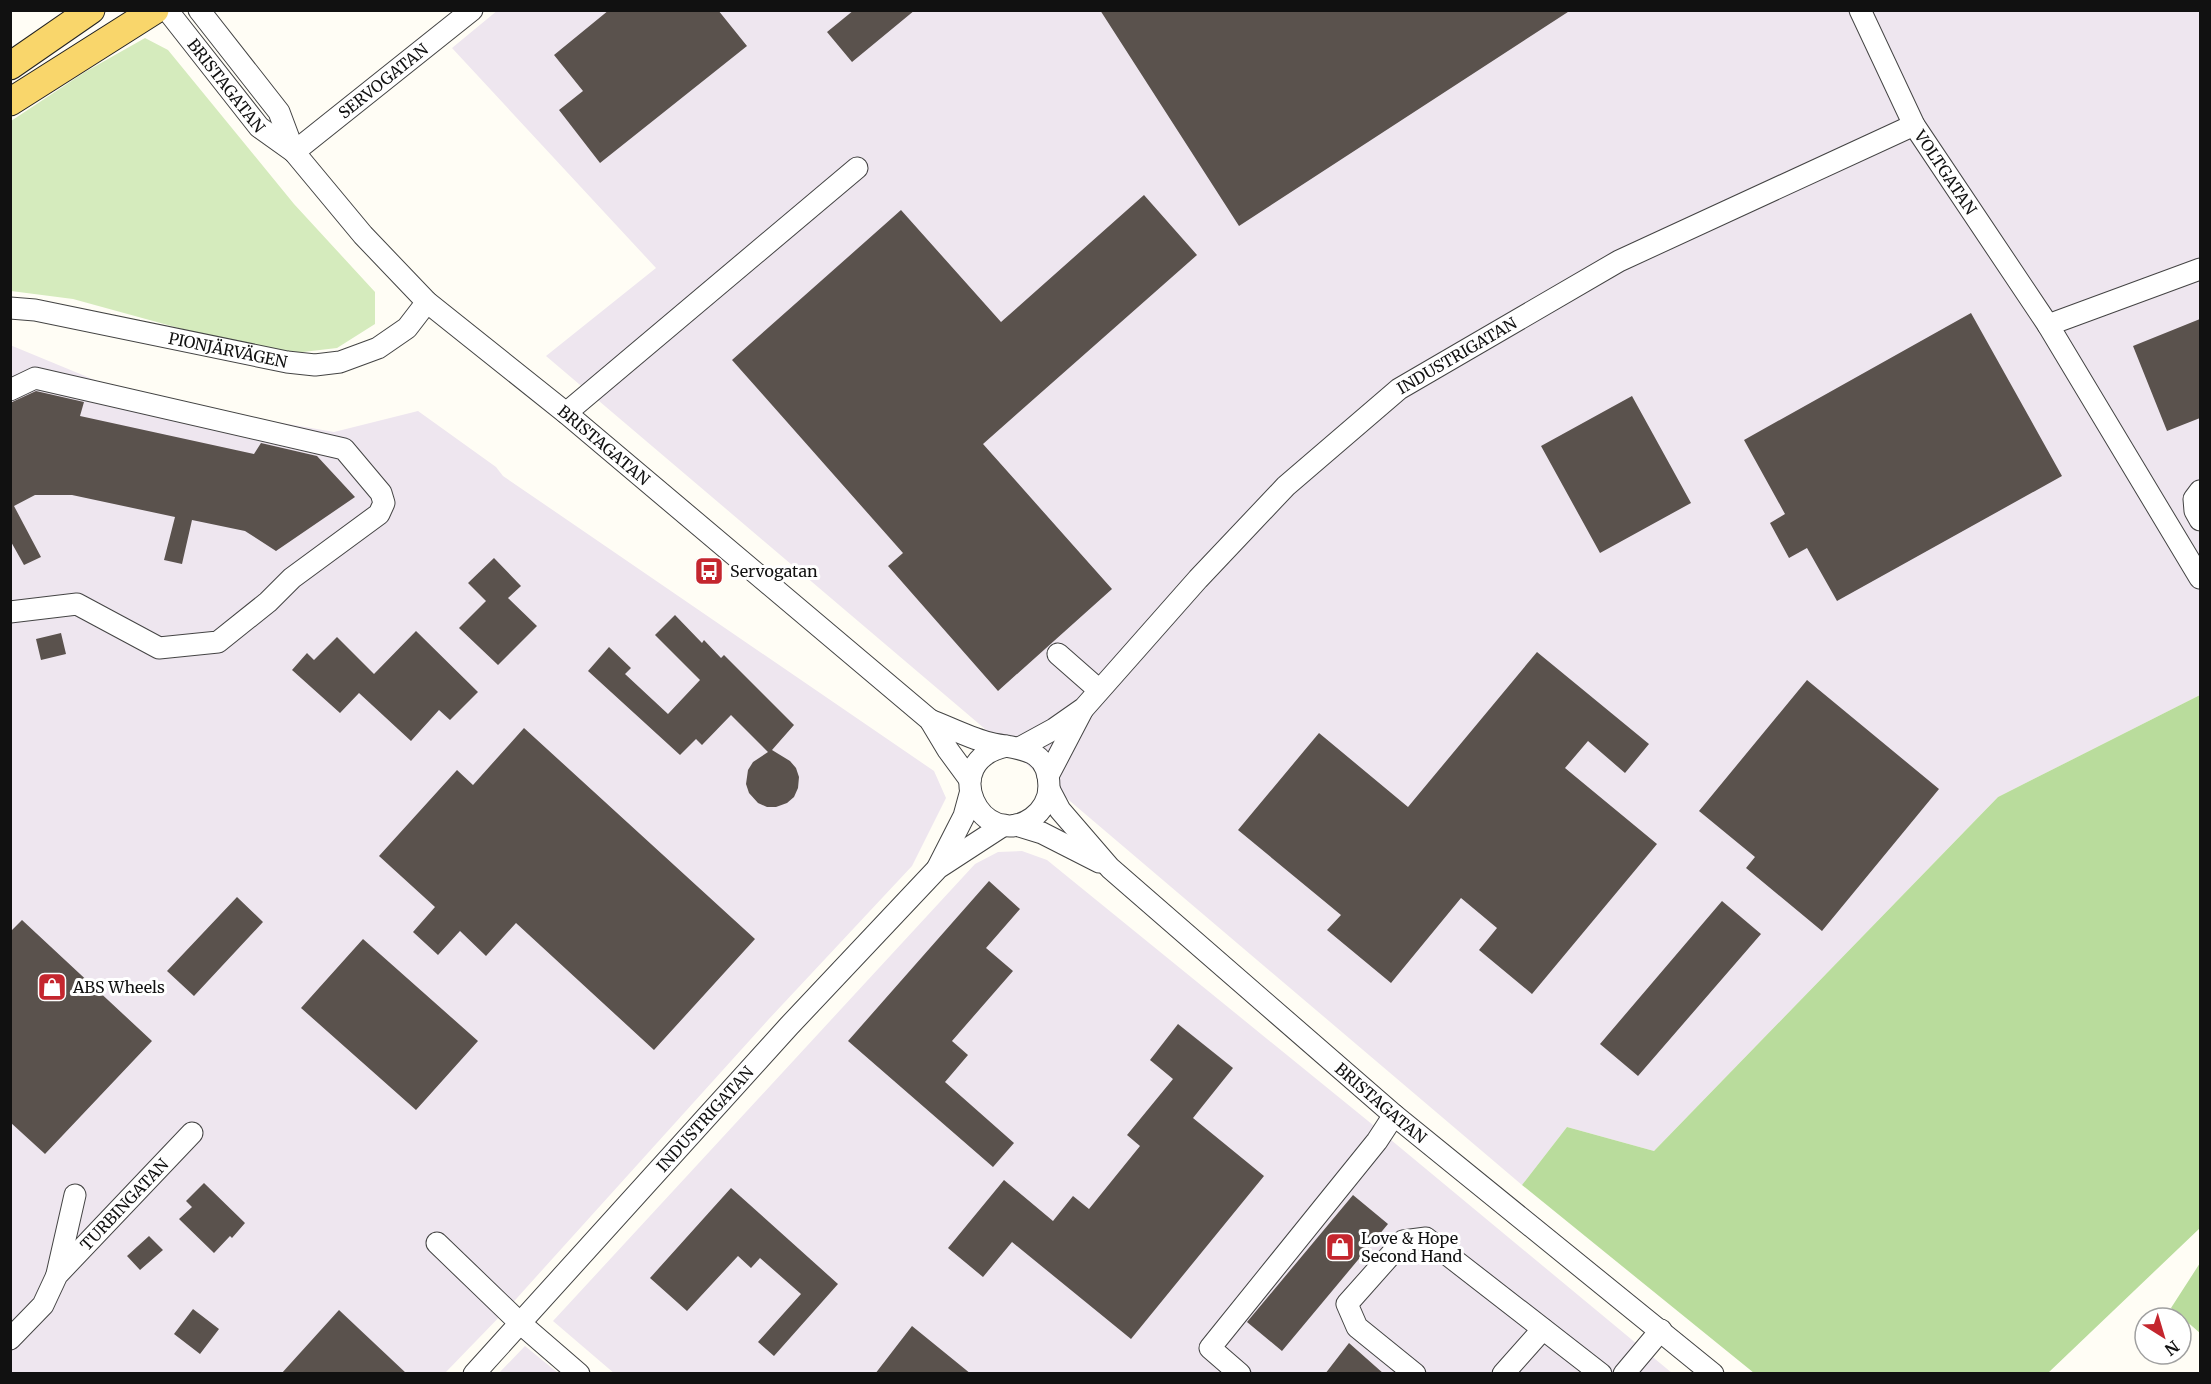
<svg xmlns="http://www.w3.org/2000/svg" width="2211" height="1384" font-family="Merriweather,serif">
<rect width="100%" height="100%" fill="#fffdf5"/>
<path fill="#eee6ef" d="M498,10L2200,11V695L1998,797L1654,1151L1567,1127L1522,1185L546,356L656,268L452,48Z
M10,345L102,383L254,418L334,432L418,411L496,467L503,476L934,771L946,798L912,866L768,1020L507,1309L445,1373H11Z
M1022,851L1047,860L1373,1125L1672,1373L615,1374L553,1321L975,864L998,852Z
M525,1346L558,1373H499Z"/>
<path fill="#d5ebbd" d="M145,38L168,50L294,204L375,292V324L337,348L277,355L73,299L11,291V121L85,72Z"/>
<path fill="#b9dc9c" d="M2200,695V1228L2048,1373H1754L1522,1185L1567,1127L1654,1151L1998,797Z
M2200,1263V1333L2171,1308Z"/>
<path fill="#5a524d" d="M609,10H718L747,46L600,163L559,110L583,91L554,55Z
M854,10H915L852,62L827,32Z
M1100,10H1571L1239,226Z
M1144,195L1197,255L983,444L1112,589L998,691L888,566L903,553L732,360L901,210L1001,322Z
M1971,313L2062,476L1837,601L1807,548L1789,558L1770,523L1785,514L1744,440Z
M2200,319V418L2167,431L2133,346Z
M36,391L84,402L80,416L254,454L261,443L317,456L355,497L276,551L245,531L192,520L182,564L164,560L175,517L72,495H35L14,506L41,557L24,565L10,540V403Z
M1632,396L1691,503L1600,553L1541,446Z
M494,558L521,586L508,598L537,626L498,665L459,628L486,601L468,583Z
M675,615L702,643L704,640L721,658L724,655L794,725L772,750L790,761L796,768L799,777L798,788L794,797L787,803L776,807H767L758,803L749,793L746,784L748,770L753,762L768,752L731,715L702,745L696,739L680,755L588,671L609,647L631,668L625,674L668,714L700,680L655,635Z
M416,631L478,692L450,720L439,710L411,741L359,693L340,713L292,670L307,653L314,660L337,637L374,674Z
M61,633L66,654L41,660L36,639Z
M1537,652L1649,744L1625,773L1588,741L1565,768L1657,844L1532,994L1479,950L1497,928L1461,898L1391,983L1327,930L1341,915L1238,830L1319,733L1408,807Z
M1807,680L1939,789L1822,931L1746,868L1755,857L1699,811Z
M524,728L755,939L654,1050L516,923L486,956L460,931L438,955L413,932L435,907L379,856L457,770L473,785Z
M989,881L1020,909L986,948L1013,971L952,1041L968,1055L945,1082L1014,1143L993,1167L848,1041Z
M237,897L263,922L194,996L167,971Z
M1722,901L1761,934L1638,1076L1600,1044Z
M22,920L152,1041L45,1154L10,1122V932Z
M363,939L478,1041L416,1110L301,1008Z
M1178,1024L1233,1068L1193,1118L1264,1176L1131,1339L1012,1242L983,1277L948,1248L1004,1180L1053,1221L1073,1196L1089,1209L1140,1146L1127,1135L1173,1079L1150,1060Z
M204,1183L245,1223L232,1238L230,1236L214,1253L179,1219L192,1207L186,1201Z
M731,1188L838,1284L774,1356L758,1342L801,1294L760,1258L751,1268L738,1256L687,1311L650,1278Z
M1353,1195L1388,1224L1282,1351L1247,1322Z
M149,1236L163,1250L140,1270L127,1256Z
M193,1309L219,1329L200,1354L174,1334Z
M339,1310L407,1374H281Z
M912,1326L971,1374H875Z
M1349,1343L1384,1374H1325Z"/>
<g fill="none" stroke-linecap="round" stroke-linejoin="round">
<g stroke="#444" stroke-width="23">
<g id="minor">
<path id="s1" d="M167,10L259,127L294,152L363,235L427,302L566,413L930,720L948,750L970,780"/>
<path d="M199,10L279,112L294,152"/>
<path id="s2" d="M1860,10L1914,125L2048,325L2200,578"/>
<path id="s3" d="M294,152L472,10"/>
<path id="s4" d="M10,308L35,310L287,362L315,365L340,362L378,348L407,328L427,302"/>
<path d="M2048,325L2200,269"/>
<path d="M10,390L35,378L344,449L381,493L384,503L379,514L292,578L268,602L218,642L159,648L77,604L10,612"/>
<path d="M566,413L857,168"/>
<path d="M2200,491L2194,499L2195,511L2200,520"/>
<path d="M1058,654L1099,690"/>
<path d="M930,720C948,727 968,737 986,742C1014,750 1049,744 1049,787C1049,799 1042,811 1032,818C982,853 935,761 1007,746"/>
<path id="s5" d="M1021,747L1054,729L1084,708L1198,579L1286,486L1399,389L1619,261L1914,125"/>
<path d="M1048,776L1082,711"/>
<path id="s6" d="M1049,789L1060,810L1110,868L1394,1115L1713,1374"/>
<path d="M1016,825L1042,833L1099,862"/>
<path d="M938,867L964,816L970,794"/>
<path d="M437,1243L520,1323L579,1374"/>
<path d="M57,1274L75,1195"/>
<path id="s7" d="M10,1339L43,1305L57,1275L192,1133"/>
<path id="s8" d="M474,1374L789,1026L938,868L1004,825"/>
<path d="M1240,1374L1210,1348L1377,1141L1394,1115"/>
<path d="M1415,1374L1357,1327L1347,1304L1403,1241L1426,1238L1601,1374"/>
<path d="M1503,1374L1543,1329"/>
<path d="M1624,1374L1661,1330"/>
</g>
</g>
<g stroke="#222" stroke-width="29">
<path id="major" d="M10,66L91,10
M10,102L155,10"/>
</g>
<use href="#minor" stroke="#fff" stroke-width="21"/>
<use href="#major" stroke="#f9d66b" stroke-width="27"/>
</g>
<defs>
<g id="bus-square" transform="scale(1.5)"><rect x="-9" y="-9" width="18" height="18" rx="4" fill="#c4262e" stroke="#fff"/><path d="M-5-6H5V4H4V6H2V4H-2V6H-4V4H-5ZM-3.5-4V0h7V-4ZM-3.5 1.2v1.5H-2V1.2ZM2 1.2v1.5H3.5V1.2Z" fill="#fff"/></g>
<g id="shop-square" transform="scale(1.5)"><rect x="-9" y="-9" width="18" height="18" rx="4" fill="#c4262e" stroke="#fff"/><path d="M-5-2.5h2.3a2.7 3.5 0 0 1 5.4 0H5L5.5 6h-11ZM-1.5-2.5h3a1.5 2.3 0 0 0-3 0Z" fill="#fff"/></g>
</defs>
<g fill-rule="evenodd">
<use href="#bus-square" x="709" y="571"/>
<use href="#shop-square" x="52" y="987"/>
<use href="#shop-square" x="1340" y="1247"/>
</g>
<g text-anchor="middle" dominant-baseline="central" stroke-width="6" stroke-linejoin="round" paint-order="stroke">
<g font-size="16" fill="#111" stroke="#fff">
<text stroke="none"><textPath href="#s3" startOffset="114">SERVOGATAN</textPath></text>
<text stroke="none"><textPath href="#s1" startOffset="96">BRISTAGATAN</textPath></text>
<text stroke="none"><textPath href="#s2" startOffset="184">VOLTGATAN</textPath></text>
<text stroke="none"><textPath href="#s4" startOffset="222">PIONJÄRVÄGEN</textPath></text>
<text stroke="none"><textPath href="#s5" startOffset="590">INDUSTRIGATAN</textPath></text>
<text stroke="none"><textPath href="#s1" startOffset="620">BRISTAGATAN</textPath></text>
<text stroke="none"><textPath href="#s6" startOffset="459">BRISTAGATAN</textPath></text>
<text stroke="none"><textPath href="#s8" startOffset="344">INDUSTRIGATAN</textPath></text>
<text stroke="none"><textPath href="#s7" startOffset="178">TURBINGATAN</textPath></text>
</g>
<g font-size="16" fill="#111" stroke="#fff" text-anchor="start">
<text x="730" y="571">Servogatan</text>
<text x="73" y="987">ABS Wheels</text>
<text x="1361" y="1238">Love &amp; Hope<tspan x="1361" dy="18">Second Hand</tspan></text>
</g>
</g>
<rect width="2211" height="1384" fill="none" stroke="#111111" stroke-width="24"/>
<g transform="translate(2163 1336) rotate(143)"><circle r="28" fill="#ffffff" stroke="#a0a0a0" stroke-width="1.5"/>
<path d="M0-4.5L10 22L0 15L-10 22Z" fill="#c4262e"/>
<text y="-9" font-size="16" font-weight="bold" text-anchor="middle" fill="#111111">N</text>
</g>
</svg>
